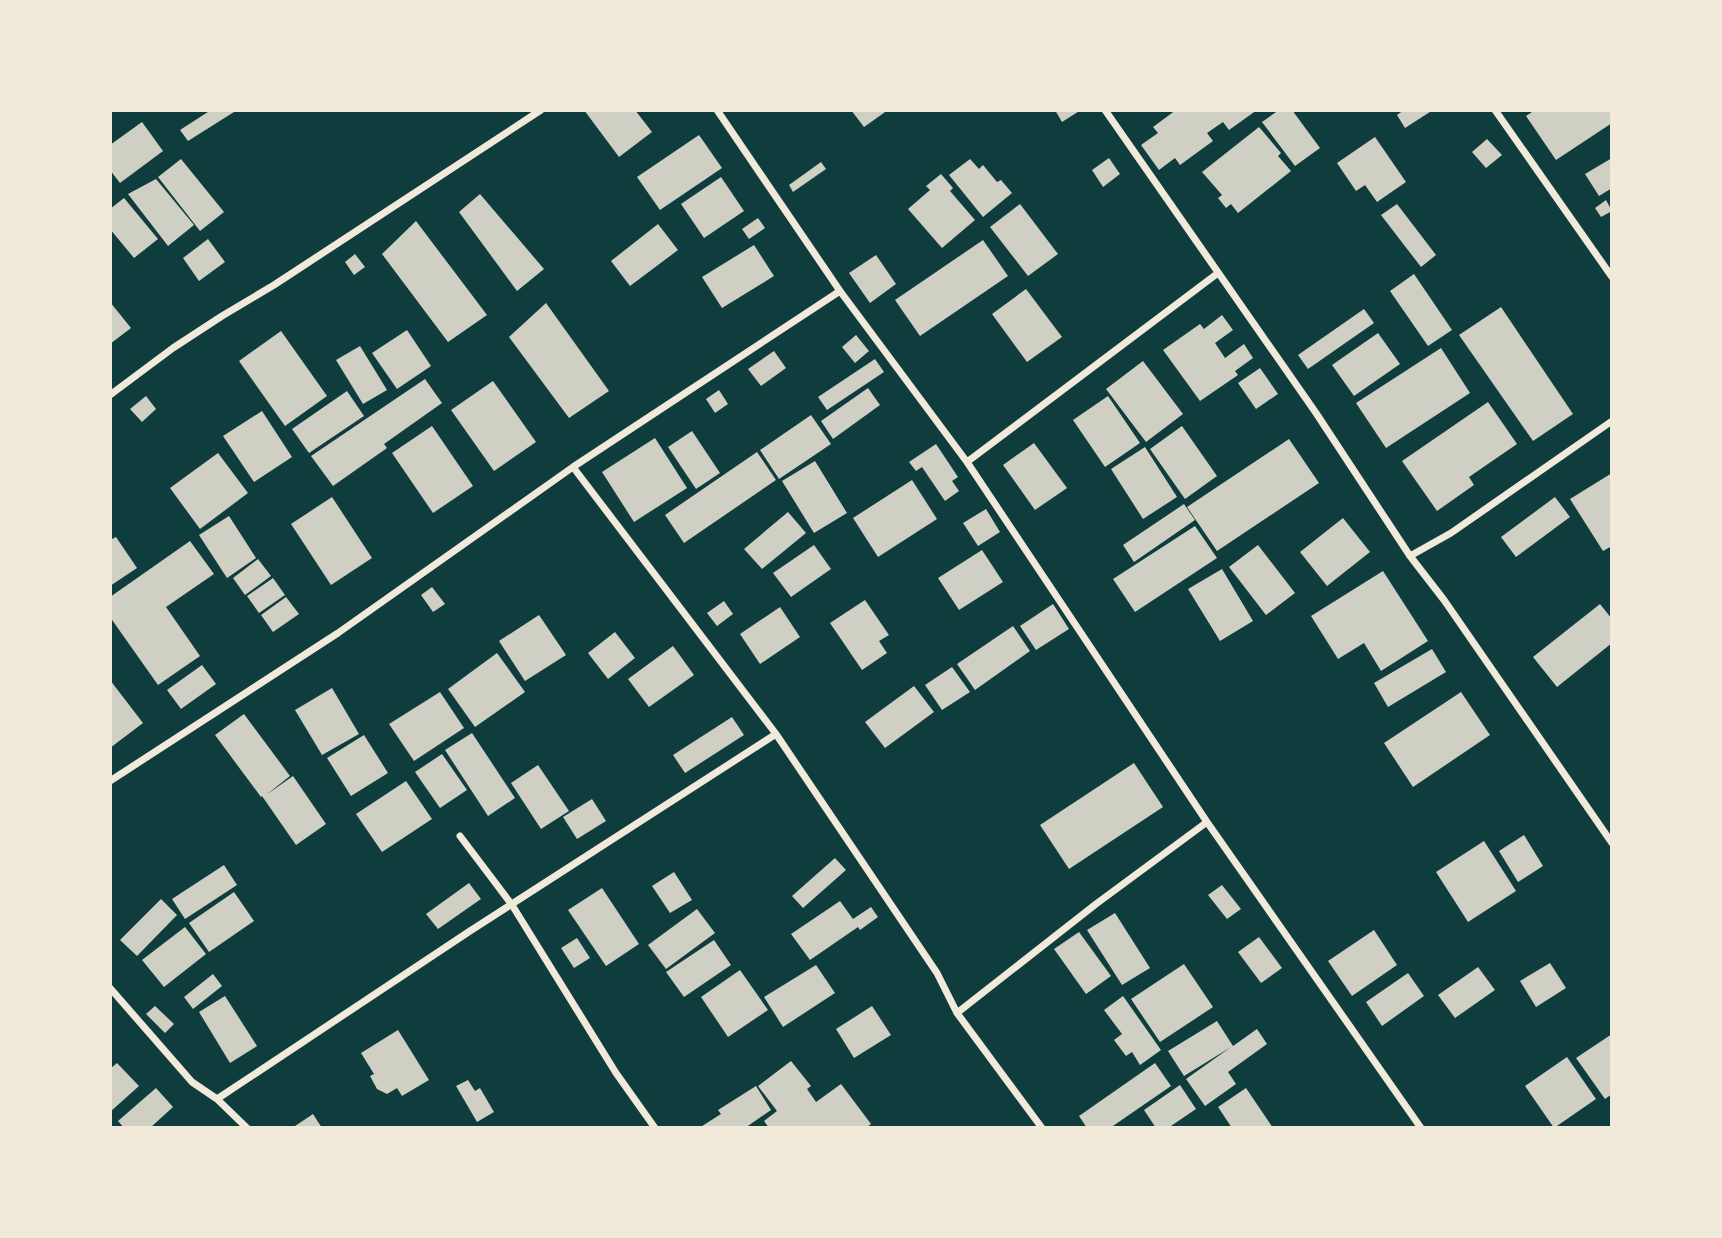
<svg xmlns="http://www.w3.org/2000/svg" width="1722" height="1238" font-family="'Noto Sans',sans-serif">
<rect width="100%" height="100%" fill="#0f3d3e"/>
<path fill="#cfcfc3" d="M211,110H232L234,112L188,141L180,130Z
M584,110H635L652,132L619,157Z
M851,110H888L864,127Z
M1055,110H1081L1062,122Z
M1176,110H1257L1229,130L1223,122L1207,133L1213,141L1180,165L1175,158L1159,170L1141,145L1158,133L1153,127Z
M1279,110H1292L1320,148L1295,166L1262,122Z
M1404,110H1433L1405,128L1397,115Z
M1535,110H1612V123L1556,160L1526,116Z
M142,122L163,151L120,183L110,170V145Z
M1259,127L1281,153L1278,156L1291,171L1238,213L1231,204L1226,208L1218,198L1222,195L1202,172Z
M699,135L722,168L660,210L637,177Z
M1375,137L1406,182L1377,202L1365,185L1356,191L1337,163Z
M1487,139L1502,155L1486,168L1472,152Z
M1109,158L1120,174L1103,187L1092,170Z
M1612,158V188L1599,196L1585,174Z
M181,159L224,212L200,231L158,177Z
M970,159L979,169L983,165L997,182L1001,180L1012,193L983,217L949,175Z
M821,162L826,169L793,192L789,185Z
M941,174L953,188L950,191L975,220L942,248L908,209L930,190L926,186Z
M721,177L744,211L704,238L681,204Z
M156,179L194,225L168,246L128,194Z
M480,194L544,269L517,291L459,212Z
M124,198L158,239L134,258L110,229V209Z
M1606,200L1612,211L1601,217L1595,208Z
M1020,204L1058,254L1028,276L990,227Z
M1397,204L1436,255L1421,267L1381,215Z
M758,218L765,228L749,239L742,229Z
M416,221L487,315L448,342L382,254Z
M658,224L678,250L630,286L611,261Z
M208,239L225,262L199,281L183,258Z
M983,240L1008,276L920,336L895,300Z
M754,245L774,276L722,308L702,277Z
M355,254L365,267L354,275L345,262Z
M876,255L896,284L870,303L849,273Z
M1414,274L1452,330L1428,346L1390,291Z
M1026,289L1062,337L1027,362L992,314Z
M110,302L131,328L110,344Z
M546,303L609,391L569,418L509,337Z
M1501,307L1573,414L1533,441L1459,335Z
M1364,309L1374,323L1308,369L1298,355Z
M1222,315L1233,330L1215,343L1225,358L1244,344L1253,358L1235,371L1238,375L1200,401L1163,350L1200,324L1204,329Z
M407,330L431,366L397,389L372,353Z
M281,331L327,396L285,426L239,361Z
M1378,333L1400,364L1354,396L1332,365Z
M856,335L869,351L855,363L842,347Z
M360,346L387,390L363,404L336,360Z
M1441,348L1470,393L1386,448L1356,403Z
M774,351L786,368L761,386L748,369Z
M875,359L884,372L827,410L818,397Z
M1143,361L1183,414L1146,442L1106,389Z
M1260,368L1278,394L1256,409L1238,383Z
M425,379L442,403L384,444L387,448L333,486L311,456Z
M493,381L536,442L494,471L451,410Z
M868,388L880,405L833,439L821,421Z
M719,390L728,404L715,413L706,399Z
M347,391L364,416L309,453L292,429Z
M146,396L156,409L142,422L130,409Z
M1108,396L1140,443L1105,467L1073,420Z
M1488,402L1517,444L1469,477L1474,485L1437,511L1402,461Z
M262,411L292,457L254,482L223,436Z
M811,415L831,444L779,479L760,450Z
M432,426L473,486L433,513L392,453Z
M1182,426L1217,476L1185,499L1150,449Z
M692,431L720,473L696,489L668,447Z
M655,438L687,488L634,522L602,472Z
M1289,439L1319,483L1217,551L1187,507Z
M1034,443L1067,488L1035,510L1003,465Z
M936,444L958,477L952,481L959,491L945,501L922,467L916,471L909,462Z
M1145,447L1177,497L1143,519L1111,469Z
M757,452L776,480L684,543L665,515Z
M218,453L248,493L200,529L170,488Z
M815,461L847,513L814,533L782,481Z
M1612,473V546L1603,551L1570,499Z
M912,480L937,519L878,557L853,518Z
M332,497L372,558L331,585L291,524Z
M1555,497L1570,517L1516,557L1501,537Z
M1184,504L1195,520L1134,562L1123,545Z
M986,509L1000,532L978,546L963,523Z
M788,512L806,533L762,569L744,549Z
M229,516L256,558L227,578L199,535Z
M1343,518L1370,552L1327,586L1300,552Z
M1195,526L1217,558L1135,612L1113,579Z
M116,537L137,568L110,586V540Z
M190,541L214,574L166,607L200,656L158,685L110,617V597Z
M814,545L831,569L791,597L773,573Z
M1258,545L1295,593L1266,615L1229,567Z
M982,550L1003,582L959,610L938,578Z
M258,559L271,576L245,595L233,578Z
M1222,569L1253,621L1220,641L1188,589Z
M1383,571L1428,641L1381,671L1364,643L1338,659L1311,616Z
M273,578L285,595L259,613L247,596Z
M432,587L445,604L433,612L421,595Z
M286,597L299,614L273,632L261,615Z
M865,600L889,635L879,641L887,653L862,670L830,623Z
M724,601L733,614L717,626L707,613Z
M1053,604L1069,629L1036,650L1020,626Z
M1600,604L1612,619V643L1557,687L1533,657Z
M780,607L800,637L760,664L740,634Z
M539,615L566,655L525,681L499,641Z
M1013,626L1030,651L975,690L957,664Z
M615,632L635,658L608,679L588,653Z
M673,646L694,675L649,707L628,679Z
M1432,649L1446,672L1388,707L1374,683Z
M497,653L525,692L475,727L448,689Z
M202,665L216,684L181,709L167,690Z
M952,667L970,692L942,710L925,685Z
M110,680L143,723L110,748Z
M914,686L934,712L885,748L865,722Z
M332,688L359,734L322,755L295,710Z
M440,692L464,728L414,761L389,724Z
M1461,692L1490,735L1413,787L1384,743Z
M244,714L290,776L266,795L293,776L326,824L296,845L262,796L261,797L215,735Z
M732,717L744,735L685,773L673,755Z
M472,733L515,798L488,816L445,750Z
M364,735L388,773L351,796L327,758Z
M442,754L467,790L440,808L415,772Z
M1134,763L1163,807L1069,869L1040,825Z
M538,765L569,811L541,829L511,783Z
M406,781L432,819L382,852L356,814Z
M592,799L606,821L577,839L563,817Z
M1524,835L1543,866L1518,882L1499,851Z
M1484,841L1516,891L1468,922L1436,872Z
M835,858L846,870L803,908L792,896Z
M224,865L237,885L185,919L172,899Z
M674,872L692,900L670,913L652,886Z
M469,883L481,899L438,929L426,914Z
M1222,885L1241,909L1227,919L1208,895Z
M602,888L639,944L606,966L568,910Z
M234,892L254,921L209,952L189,923Z
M161,899L177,915L137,956L120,940Z
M840,901L853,919L871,907L878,917L860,930L858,927L810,960L791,934Z
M697,909L715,933L666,969L648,945Z
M1115,913L1150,968L1122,985L1087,930Z
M185,927L206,954L164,987L142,960Z
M1374,930L1397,965L1352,996L1328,961Z
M1079,932L1111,976L1086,994L1054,949Z
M1259,937L1282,968L1261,983L1238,952Z
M577,938L590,958L574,968L561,948Z
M714,940L731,965L684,997L666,972Z
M1550,963L1566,988L1536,1007L1520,981Z
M1184,964L1213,1007L1160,1042L1131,999Z
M816,965L835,993L783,1027L764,997Z
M1478,967L1495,990L1455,1018L1438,995Z
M740,970L768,1010L728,1037L701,997Z
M1408,973L1424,996L1382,1026L1366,1002Z
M213,974L222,986L193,1009L184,997Z
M225,996L257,1046L230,1063L199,1012Z
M1123,996L1161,1050L1140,1065L1132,1052L1126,1056L1114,1040L1122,1034L1104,1010Z
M155,1006L174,1024L165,1033L146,1014Z
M872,1006L891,1035L854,1058L836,1029Z
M1217,1021L1233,1046L1257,1029L1267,1044L1228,1072L1236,1084L1205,1106L1186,1079L1231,1047L1184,1076L1168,1051Z
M398,1030L429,1080L402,1096L397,1088L387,1094L377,1089L370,1076L374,1074L361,1053Z
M1612,1034V1094L1605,1099L1576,1058Z
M1567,1057L1596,1099L1554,1128L1525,1086Z
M791,1061L811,1086L807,1089L816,1102L841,1084L871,1124L866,1128H769L764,1121L777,1111L758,1086Z
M117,1063L139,1086L110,1112V1069Z
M1155,1063L1171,1086L1110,1128H1087L1079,1116Z
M468,1080L475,1091L480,1088L494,1112L477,1122L456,1086Z
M1180,1085L1196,1109L1168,1128H1156L1144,1110Z
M756,1086L771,1110L745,1128H699L721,1114L718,1110Z
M156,1088L173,1107L150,1128H124L118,1121Z
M1246,1088L1273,1128H1232L1218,1107Z
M313,1114L322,1128H297L295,1126Z"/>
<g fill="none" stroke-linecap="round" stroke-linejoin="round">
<path stroke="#f1e9da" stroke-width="7" d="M717,110L840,291L967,462L1207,822L1421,1128
M1105,110L1316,413L1410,556
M1495,110L1612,277
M110,395L173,348L222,316L274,285L541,110
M1612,421L1451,533L1410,556L1444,600L1612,843
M967,462L1218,273
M573,467L776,734L937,973L957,1013L1042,1128
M110,781L338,633L573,467L840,291
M460,836L512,905L616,1073L655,1128
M110,988L192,1082L217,1099L247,1128
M957,1013L1096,904L1207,822
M217,1099L470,931L776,734"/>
</g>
<rect width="1722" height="1238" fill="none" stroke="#f1e9da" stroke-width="224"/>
</svg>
